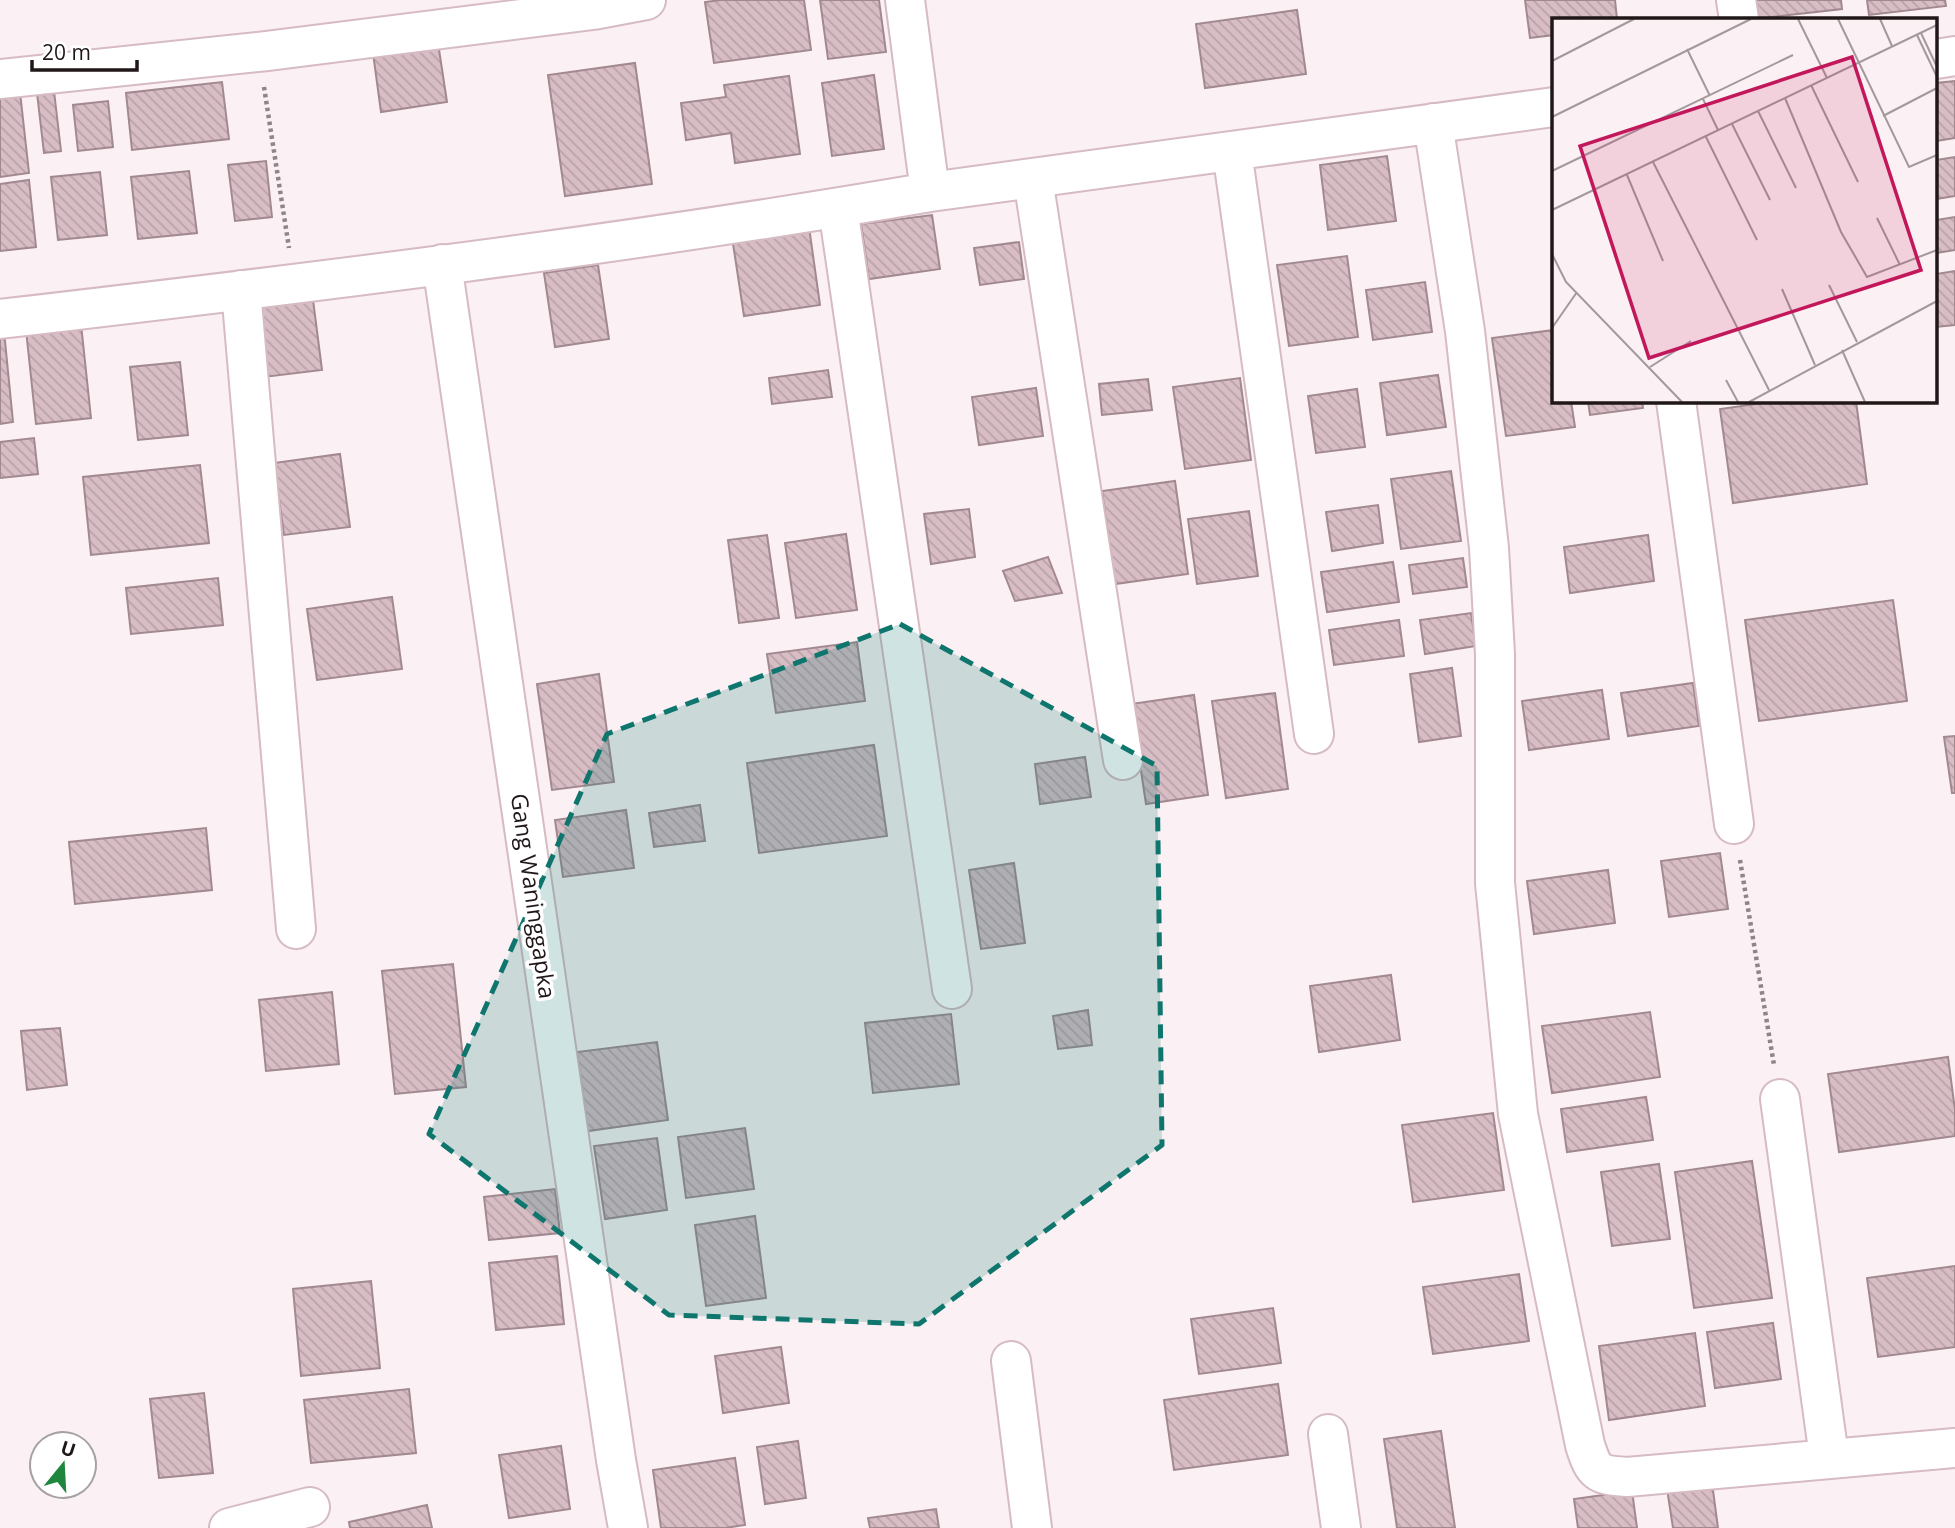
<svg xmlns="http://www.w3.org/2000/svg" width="1955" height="1528" font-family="'Open Sans',sans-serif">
<defs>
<pattern id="building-back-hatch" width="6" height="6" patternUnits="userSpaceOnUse" patternTransform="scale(1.75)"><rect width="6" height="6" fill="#d8bdc5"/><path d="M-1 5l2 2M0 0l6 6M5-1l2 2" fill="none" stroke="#b9a2a9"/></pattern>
</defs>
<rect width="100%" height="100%" fill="#fbf0f3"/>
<path fill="url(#building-back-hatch)" stroke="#a28990" stroke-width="2" d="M721,0H804L811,50L714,63L705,2Z
M820,0H879L886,52L828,59Z
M1525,0H1615L1617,19H1554V35L1530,38Z
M1752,0H1841L1842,9L1755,19Z
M1867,0H1945L1946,6L1869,15Z
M1297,10L1306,74L1205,88L1196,24Z
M438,43L447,102L381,112L373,53Z
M635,63L652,184L565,196L548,75Z
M874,75L884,149L832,156L822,83Z
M789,76L800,154L735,163L731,133L686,140L681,103L726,97L724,85Z
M1955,81V138L1936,141V83Z
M222,82L229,139L132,150L126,93Z
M54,91L61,151L44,153L37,93Z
M20,92L29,173L0,177V95Z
M108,101L113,147L78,151L73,105Z
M1387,156L1396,221L1328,230L1320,165Z
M1955,157V196L1936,199V160Z
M266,161L272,217L235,221L228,165Z
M189,171L197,233L138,239L131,177Z
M100,172L107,235L58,240L51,177Z
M29,180L36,247L0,251V184Z
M932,215L940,269L869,279L861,224Z
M1955,217V250L1936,253V220Z
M809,227L820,305L744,316L732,237Z
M1019,242L1024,279L980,285L974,248Z
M1347,256L1358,337L1289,346L1277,265Z
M598,265L609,339L555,347L544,273Z
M1955,271V325L1936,327V274Z
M1425,282L1432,332L1373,340L1366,290Z
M312,292L322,370L264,377L253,300Z
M81,324L91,418L36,424L26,330Z
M1554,330V401H1571L1575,427L1506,436L1492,338Z
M4,331L13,422L0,424V332Z
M180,362L188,435L138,440L130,367Z
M828,370L832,397L772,404L769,378Z
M1438,375L1446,427L1387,435L1380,383Z
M1240,378L1251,460L1185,469L1173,387Z
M1148,379L1152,410L1102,415L1099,384Z
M1036,388L1043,436L979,445L972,397Z
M1357,389L1365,447L1316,453L1308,396Z
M1588,401H1642L1643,408L1590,415Z
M1777,401H1856L1867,484L1733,503L1720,409Z
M34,438L38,474L0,478V442Z
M340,454L350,527L284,535L274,463Z
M200,465L209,543L91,555L83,477Z
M1451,471L1461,541L1401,549L1391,479Z
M1175,481L1188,574L1115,584L1102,491Z
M1378,505L1383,543L1332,551L1326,512Z
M969,509L975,557L931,564L924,514Z
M1249,511L1258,576L1197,584L1188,519Z
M846,534L857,610L796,618L785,543Z
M767,535L779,618L739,623L728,540Z
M1648,535L1654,581L1570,593L1564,547Z
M1048,557L1062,593L1015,601L1003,571Z
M1463,558L1467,587L1413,594L1409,565Z
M1393,562L1399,602L1327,612L1321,572Z
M218,578L223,625L131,634L126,588Z
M392,597L402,669L317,680L307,609Z
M1893,600L1907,701L1759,721L1745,620Z
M1471,613L1476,646L1425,654L1420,620Z
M1399,620L1404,656L1334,665L1329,630Z
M857,642L865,701L776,713L767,654Z
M1452,668L1461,736L1419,742L1410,674Z
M599,674L614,782L552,790L537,684Z
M1693,683L1699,726L1628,736L1621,693Z
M1602,690L1609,739L1529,750L1522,701Z
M1275,693L1288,789L1226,798L1212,701Z
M1194,695L1208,795L1146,804L1131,704Z
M1955,736V793H1952L1944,737Z
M874,745L887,836L759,853L747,763Z
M1085,757L1091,797L1040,804L1035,764Z
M700,805L705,841L654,847L649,813Z
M626,810L634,868L563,877L555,820Z
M206,828L212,890L75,904L69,842Z
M1720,853L1728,909L1669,917L1661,861Z
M1014,863L1025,943L981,949L969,870Z
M1608,870L1615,923L1534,934L1527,881Z
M453,964L466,1087L395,1094L382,971Z
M1391,975L1400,1040L1319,1052L1310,986Z
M332,992L339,1064L266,1071L259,1000Z
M1088,1010L1092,1045L1058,1049L1053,1016Z
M1650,1012L1660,1077L1552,1093L1542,1026Z
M951,1014L959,1084L873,1093L865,1023Z
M60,1028L67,1085L27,1090L21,1031Z
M657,1042L668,1120L588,1131L577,1052Z
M1948,1057L1955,1110V1136L1839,1152L1828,1074Z
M1646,1097L1653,1140L1567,1152L1561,1109Z
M1493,1113L1504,1190L1413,1202L1402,1125Z
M745,1128L754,1189L686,1198L678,1137Z
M657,1138L667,1210L605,1219L594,1146Z
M1752,1161L1772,1298L1694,1308L1675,1172Z
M1659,1164L1670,1239L1612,1246L1601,1172Z
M555,1189L560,1233L489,1240L484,1197Z
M755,1216L766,1298L706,1306L695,1225Z
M557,1256L564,1324L496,1330L489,1263Z
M1955,1266V1347L1878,1357L1867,1278Z
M1519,1274L1529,1341L1433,1354L1423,1287Z
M371,1281L380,1368L301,1376L293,1289Z
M1273,1308L1281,1363L1199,1374L1191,1319Z
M1773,1323L1781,1379L1715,1388L1707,1332Z
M1695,1333L1705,1406L1609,1420L1599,1346Z
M781,1347L789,1403L723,1413L715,1356Z
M1278,1384L1288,1455L1174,1470L1164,1400Z
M409,1389L416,1453L311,1463L304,1400Z
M204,1393L213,1473L159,1478L150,1399Z
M1441,1431L1455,1528H1397L1384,1439Z
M798,1441L806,1498L765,1504L757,1447Z
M561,1446L570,1509L509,1518L499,1455Z
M735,1458L745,1525L725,1528H661L653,1470Z
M1711,1475L1718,1528H1673L1666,1482Z
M1632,1491L1637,1528H1578L1574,1499Z
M427,1505L432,1528H350L349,1522Z
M936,1509L939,1528H870L868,1518Z"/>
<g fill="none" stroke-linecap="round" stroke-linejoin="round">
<g stroke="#d6bbc3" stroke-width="42">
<path id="minor" d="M905,0L930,192
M1736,0L1739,19
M1936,59L1955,56
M0,79L267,51L593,10L646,0
M1433,123L1465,331L1489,548L1495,654V883L1518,1114L1585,1445C1594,1473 1597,1475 1627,1477L1955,1448
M1232,151L1314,734
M1033,179L1123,760
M838,208L952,989
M442,264L616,1460L628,1528
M241,290L296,929
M0,319C310,283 622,245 930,192L1554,107
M1676,401L1734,824
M1780,1099L1829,1457
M1011,1361L1032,1528
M1328,1434L1341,1528
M229,1528L310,1507"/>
</g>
<path stroke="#8f8588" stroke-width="4.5" stroke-dasharray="3.5 3.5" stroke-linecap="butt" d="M264,87L289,248
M1740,860L1774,1065"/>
<use href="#minor" stroke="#fff" stroke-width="38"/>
</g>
<path fill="#0f766e" fill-opacity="0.2" stroke="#0f766e" stroke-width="5" stroke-dasharray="14 9" stroke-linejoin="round" d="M900,624L1157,766L1162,1145L919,1324L669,1315L429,1134L607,734Z"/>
<g text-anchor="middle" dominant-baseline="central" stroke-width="7" stroke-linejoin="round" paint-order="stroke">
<g font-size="23" fill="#201719" stroke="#fff">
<text transform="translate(534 896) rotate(82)">Gang Waninggapka</text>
</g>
</g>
<g transform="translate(1552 18)">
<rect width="385" height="385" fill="#fbf0f3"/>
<path fill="none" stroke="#a3999c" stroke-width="2" d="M246,1L275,60M286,1L357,149L385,137M328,1L340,28M369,15L385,49M365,17L385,59M135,31L158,78M0,43L82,1M259,67L306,164M233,80L289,214L315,259L385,232M151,81L166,112M206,93L244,170M331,98L385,70M0,99L199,1M180,106L218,182M154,119L205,222M101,144L217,372M0,153L241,37M75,157L111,243M0,192L385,7M325,200L348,247M0,236L14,264L130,384M277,267L305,324M230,271L263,347M0,310L25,274M290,332L313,384M98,349L139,323M174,362L186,384M197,384L385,283"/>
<path fill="#c2185b" fill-opacity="0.15" stroke="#c2185b" stroke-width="3.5" d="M300,39L369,252L97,340L28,128Z"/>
<rect width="385" height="385" fill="none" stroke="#201719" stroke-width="3.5"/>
</g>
<g transform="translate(63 1465) rotate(18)"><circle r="33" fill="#ffffff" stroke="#a6a2a3" stroke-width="2"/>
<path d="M0-5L12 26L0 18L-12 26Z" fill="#1e873d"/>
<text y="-10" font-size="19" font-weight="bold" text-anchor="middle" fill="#201719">U</text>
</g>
<path d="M32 60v10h105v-10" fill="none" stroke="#201719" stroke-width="3.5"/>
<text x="42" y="60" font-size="21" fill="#201719" stroke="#ffffff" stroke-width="5" paint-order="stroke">20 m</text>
</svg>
